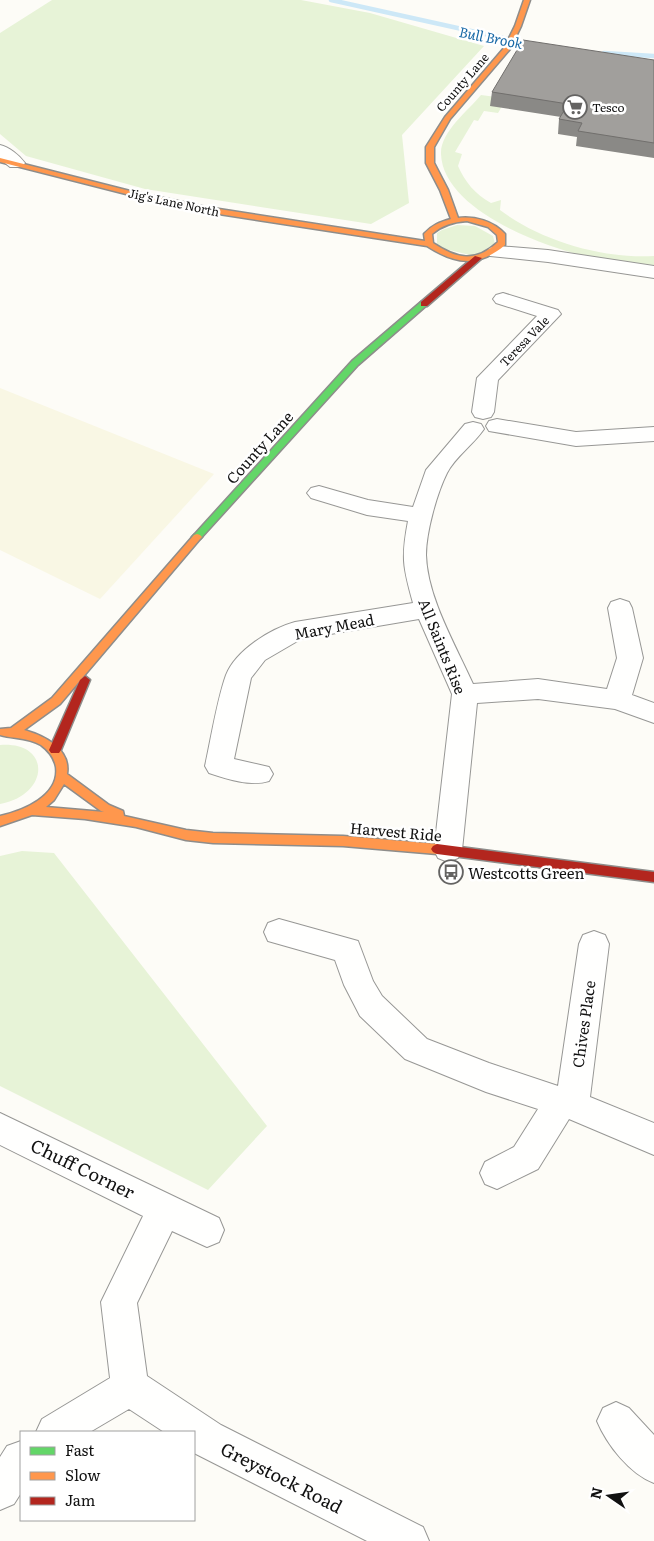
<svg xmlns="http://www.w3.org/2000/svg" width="654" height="1541" font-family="Literata,serif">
<rect width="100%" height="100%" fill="#fdfcf7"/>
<path fill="#f9f7e4" d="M0,388L214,474L100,599L0,550Z"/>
<path fill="#e7f3d7" d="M52,0H301L370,13L484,46L402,135L409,203L371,224L145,189L26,156L0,134V33Z
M481,95L496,97L501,108L498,113L484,111L478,121L474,120L455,152L462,154L458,166C465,182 475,194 491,203L501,200L500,210C541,241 603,259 654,256V265C633,264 610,262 589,257C544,247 443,210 441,154C440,132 469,110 481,95Z
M457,225L475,226L493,236L495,244L474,256L437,247V233L442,230Z
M0,745C52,741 50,795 0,804Z
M22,851L54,853L267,1126L208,1190L0,1086V856Z"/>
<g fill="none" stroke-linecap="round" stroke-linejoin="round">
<path stroke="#cde8f7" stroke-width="4.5" d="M331,0L530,44
M604,53L654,56"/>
<g stroke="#979795" stroke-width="2">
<path id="street" d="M0,145C9,147 19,155 25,163L22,167H10L0,159Z
M497,246L548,250L654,266V278L548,262L490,256L487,252L490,248Z
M503,293L558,310L561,314L498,380L494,412L491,417L483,419L475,417L472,412L477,378L537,316L496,303L493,299L496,295Z
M497,419L576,432L654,427V441L576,446L489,431L486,426L489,421Z
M473,422L481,424L484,429C474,444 455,457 447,473C437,493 426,532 426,555C427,597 456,646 473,684L538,679L607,689L617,658L608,608L611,602L620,599L629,602L632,608L643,658L632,695L654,703V723L615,709L538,699L477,703L462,850L458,858L448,862L438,858L434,850L452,694L419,619L301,639L265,660L251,678L234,759L269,767L273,774L269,781C251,787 227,779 209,773L205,766C211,739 217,700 226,675C236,650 270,629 295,622L413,603C403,567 401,558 408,521L367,515L311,498L307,493L311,488L319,486L368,500L413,507L426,470L465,424Z
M279,919L358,941L373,981L382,996L427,1039L489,1063L558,1086L579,944L583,935L594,931L605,935L609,944L590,1097L654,1123V1155L569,1119L538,1169L497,1189L485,1184L480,1173L485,1162L514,1147L538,1109L486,1092L405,1059L360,1016L344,985L335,960L268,941L264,932L268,923Z
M0,1113L219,1218L224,1230L219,1242L207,1247L172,1231L137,1303L147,1376L221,1425L423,1527L429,1541H367L194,1453V1432H164L129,1409L90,1432H36L42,1419L110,1378L101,1302L143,1216L0,1145Z
M616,1402L629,1408L654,1435V1483C630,1474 607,1445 597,1421L603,1408Z
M21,1441V1493L14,1504L0,1510V1457L7,1446Z"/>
</g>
<g stroke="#8e8d8b" stroke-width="3">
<path id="fast" d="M421,302L428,304L358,365L200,539H194L192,537L194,535L352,361Z"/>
</g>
<g stroke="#8e8d8b" stroke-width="3">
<path id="slow" d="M524,0H530L521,26L510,49L450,119L434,147V163L448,190L458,218C475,216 493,221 505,234V245C478,268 455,264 427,246L206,212L130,195L0,162V158L130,191L206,207L425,241L424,234C432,225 440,222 451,219L440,190L426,163V147L445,117L504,48L515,26ZM467,221L488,227L497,235L498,242C475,263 457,259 433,243L432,234C442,225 453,222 467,221Z
M197,534L200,535L202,537L200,539L60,704L24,730C45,736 71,749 67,774L109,805L123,811L124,816L186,830L213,833L343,836L437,844L441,846L443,849L441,852L437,854L343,846L213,843L186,840L136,827L85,819L32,815L0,826V816C23,811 60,796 56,767C54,757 49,751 41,745C27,737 14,739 0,735V729L11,728L52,698L194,535ZM64,784L101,811L104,812L46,807L54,800Z"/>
</g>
<g stroke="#8e8d8b" stroke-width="3">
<path id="jam" d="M475,256L482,258L427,306H421V302Z
M85,676L90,680L61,750L59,753H51L49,750L80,680Z
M437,844L654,872V882L437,854L433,852L431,849L433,846Z"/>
</g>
<use href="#street" fill="#fffffe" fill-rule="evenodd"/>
<use href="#fast" fill="#63d668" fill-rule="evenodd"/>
<use href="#slow" fill="#ff974d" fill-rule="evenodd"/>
<use href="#jam" fill="#b3261e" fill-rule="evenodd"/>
</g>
<path fill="#8a8986" d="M654,60V158L576,146L577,137L558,134L559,119L561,117L490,106L492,92Z"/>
<path fill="#a19f9c" stroke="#716f6d" d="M523,40L654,60V143L578,131L582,123L559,119L568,104L492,92Z"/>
<defs>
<g id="supermarket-ring" transform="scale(1.25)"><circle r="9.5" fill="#fff" stroke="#646362" stroke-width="1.5"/><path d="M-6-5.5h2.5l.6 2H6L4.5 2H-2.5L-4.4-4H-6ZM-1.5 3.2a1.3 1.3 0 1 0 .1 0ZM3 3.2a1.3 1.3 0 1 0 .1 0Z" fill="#646362"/></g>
<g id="bus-ring" transform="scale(1.25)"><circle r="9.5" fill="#fff" stroke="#646362" stroke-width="1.5"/><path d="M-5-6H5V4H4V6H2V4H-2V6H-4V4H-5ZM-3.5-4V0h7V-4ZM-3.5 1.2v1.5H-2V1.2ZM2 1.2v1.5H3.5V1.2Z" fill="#646362"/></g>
</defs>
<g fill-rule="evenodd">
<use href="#supermarket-ring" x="575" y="107"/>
<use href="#bus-ring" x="451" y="872"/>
</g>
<g text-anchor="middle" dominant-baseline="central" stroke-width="5" stroke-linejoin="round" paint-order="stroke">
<g font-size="12" fill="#111" stroke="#fff">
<text transform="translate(462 82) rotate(-49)">County Lane</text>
<text transform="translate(174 202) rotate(12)">Jig's Lane North</text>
<text transform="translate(524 341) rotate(-46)">Teresa Vale</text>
</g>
<g font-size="12" fill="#111" stroke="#fff" text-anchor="start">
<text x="592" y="107">Tesco</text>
</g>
<g font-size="14" font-style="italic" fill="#1768a6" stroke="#fff">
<text transform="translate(491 37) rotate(11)">Bull Brook</text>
</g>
<g font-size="15" fill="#111" stroke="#fff">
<text transform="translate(259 447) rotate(-48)">County Lane</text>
<text transform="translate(334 626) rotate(-11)">Mary Mead</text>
<text transform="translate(443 646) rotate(68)">All Saints Rise</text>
<text transform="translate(396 831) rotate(5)">Harvest Ride</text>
<text transform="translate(583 1024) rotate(-82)">Chives Place</text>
</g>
<g font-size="15" fill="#111" stroke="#fff" text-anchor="start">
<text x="468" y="872">Westcotts Green</text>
</g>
<g font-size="18" fill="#111" stroke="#fff">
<text transform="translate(83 1168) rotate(26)">Chuff Corner</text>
<text transform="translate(282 1477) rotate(27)">Greystock Road</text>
</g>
</g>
<rect x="20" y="1431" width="175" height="90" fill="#ffffff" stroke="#a0a0a0"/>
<rect x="30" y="1447" width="25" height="8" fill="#63d668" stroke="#a0a0a0"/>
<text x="65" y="1456" font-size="15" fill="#111111">Fast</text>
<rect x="30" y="1472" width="25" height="8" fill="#ff974d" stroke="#a0a0a0"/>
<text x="65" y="1481" font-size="15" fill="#111111">Slow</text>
<rect x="30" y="1497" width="25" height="8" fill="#b3261e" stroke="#a0a0a0"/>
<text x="65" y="1506" font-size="15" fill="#111111">Jam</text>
<g transform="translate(609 1496) rotate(283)" stroke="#ffffff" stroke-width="4" paint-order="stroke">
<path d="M0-4L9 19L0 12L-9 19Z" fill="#111111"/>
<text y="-8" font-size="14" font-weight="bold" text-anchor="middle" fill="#111111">N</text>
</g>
</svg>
